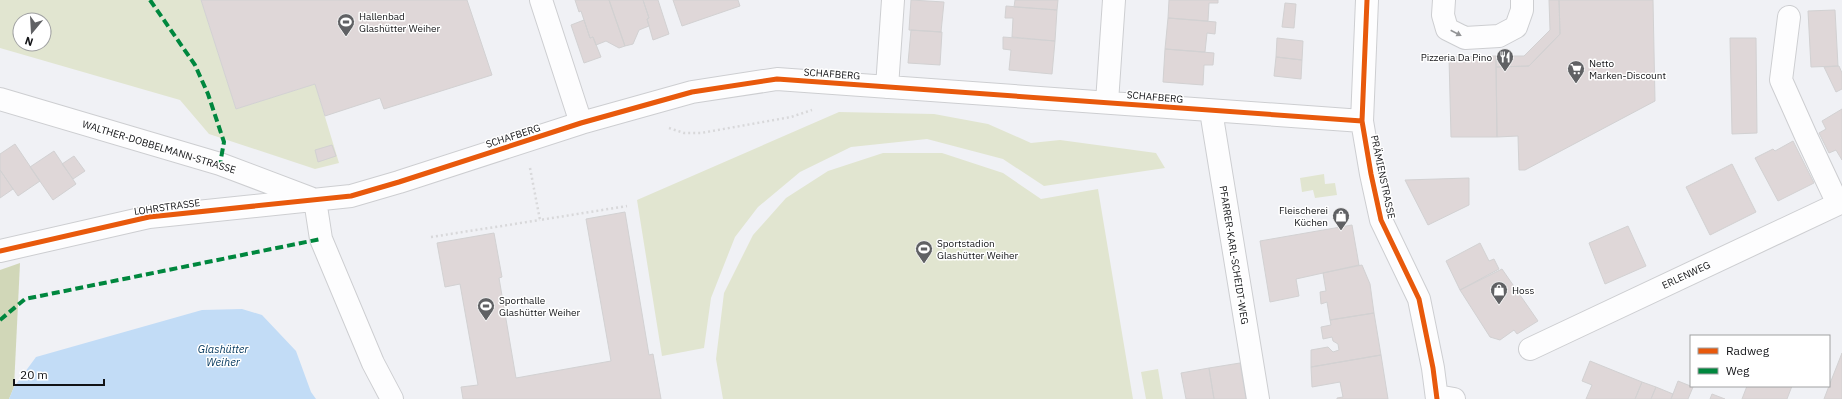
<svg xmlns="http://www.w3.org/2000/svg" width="1842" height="399" font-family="'IBM Plex Sans',sans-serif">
<rect width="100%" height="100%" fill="#f0f1f5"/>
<path fill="#e1e5d0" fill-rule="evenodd" d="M0,0H201L236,109L315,84L339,163L315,169L209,134L180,100L0,48ZM20,20H44V44H20Z
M839,112L934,114L988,124L1031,143L1060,140L1156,153L1165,168L1044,186L1003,159L927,139L851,147L800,172L758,207L735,237L711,298L704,348L662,356L637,200Z
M883,153H942L1003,173L1041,199L1098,189L1133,399H723L716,359L724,293L753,235L786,198L828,171Z
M1324,174L1325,184L1335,183L1337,195L1315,198L1313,190L1302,192L1300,178Z
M1158,369L1163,399H1146L1141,372Z"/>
<path fill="#d1d7b8" d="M20,263L14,387L9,399H0V270Z"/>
<path fill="#c2dcf6" d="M242,309L262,315L296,351L311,392L316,399H9L14,387L36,357L202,310Z"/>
<path fill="#dfd7d8" stroke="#d2d1d2" d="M201,0H467L492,75L384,109L380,98L325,116L315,84L236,109Z
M575,0H609L625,46L619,48L606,41L596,45L593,37L590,38L581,11L579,12Z
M609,0H643L649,18L647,19L649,26L639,30L633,44L625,46Z
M643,0H658L669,34L653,40L647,19L649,18Z
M673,0H738L740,6L682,26Z
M911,0L944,2L941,32L909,30Z
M1015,0H1058L1057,10L1014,7Z
M1169,0H1218V3H1209L1208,21L1168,18Z
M1549,0H1559L1560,34L1529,66L1496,67V56H1524L1550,30Z
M1559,0H1653L1655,101L1525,170H1519L1518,136L1497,137L1496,67L1529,66L1560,34Z
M1285,3L1296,4L1294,28L1282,27Z
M1006,6L1057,10L1055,41L1012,37L1013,18H1005Z
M1835,10L1838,66L1811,67L1808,11Z
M1168,18L1216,22L1215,34L1207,33L1205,52L1165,49Z
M584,20L590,38L593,37L601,57L584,63L571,25Z
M911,30L942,32L940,65L908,63Z
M1003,37L1055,41L1052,74L1009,70L1011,50L1003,49Z
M1277,38L1303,41L1302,60L1276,57Z
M1730,38H1756L1757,133L1732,134Z
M1165,49L1214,53L1213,65H1204L1203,85L1163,82Z
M1496,56L1497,137H1451L1449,57Z
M1276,57L1302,60L1301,79L1274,76Z
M1839,66L1842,73V89L1836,92L1824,67Z
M1842,109V160L1836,150L1829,153L1819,133L1826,129L1822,121Z
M1793,141L1814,183L1778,201L1755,158L1773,149L1775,151Z
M15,144L40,181L18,196L0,170V154Z
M332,145L336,156L318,162L315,150Z
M54,151L76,184L53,200L30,167Z
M74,156L85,171L73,179L62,164Z
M1732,164L1756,212L1710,235L1686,187Z
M0,170L13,189L0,198Z
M1469,178V205L1428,225L1405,180Z
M625,212L649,355L653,354L661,399H463L461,387L478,385L460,284L445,287L437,243L494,233L502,277L499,278L516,378L611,361L586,219Z
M1352,225L1359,265L1296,279L1299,296L1270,302L1260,241Z
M1628,226L1646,266L1605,284L1589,243Z
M1480,243L1489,261L1494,259L1499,269L1460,290L1446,261Z
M1362,265L1370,284L1374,313L1330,320L1327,302L1321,304L1320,292L1326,291L1323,273Z
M1502,269L1538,321L1517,334L1514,330L1500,340L1490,337L1460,290Z
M1374,313L1381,355L1311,367V350L1328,347L1333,352L1339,350L1338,344L1333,341L1332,337L1323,339L1321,327L1331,325L1330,320Z
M1842,353V399H1824L1829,386Z
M1381,355L1388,399H1337V398L1343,397L1340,382L1312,387L1311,367Z
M1590,361L1642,382L1635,399H1586L1592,385L1582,381Z
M1240,363L1246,399H1214L1209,368Z
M1209,368L1214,399H1186L1181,373Z
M1678,381L1693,387L1688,399H1671Z
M1642,382L1656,387L1651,399H1635Z
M1747,386H1792L1787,399H1742Z
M1656,387L1673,394L1671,399H1651Z
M1712,394L1725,399H1710Z"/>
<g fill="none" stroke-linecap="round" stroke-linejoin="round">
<g stroke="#cdced1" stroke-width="24">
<path id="minor" d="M541,0L581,123
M1367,0L1362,121L1371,174L1381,220L1419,299L1433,368L1437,399
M1444,0L1443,15L1447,29L1465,38L1499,36L1516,27L1522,10V0
M1789,17L1781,80L1806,136L1838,204
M887,87L893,0
M0,99L220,164L310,198
M1107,102L1114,0
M1211,111L1258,399
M315,200L321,239L373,363L392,399
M0,251L149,217L351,196L399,182L581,123L692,92L777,79L1362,121
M1530,349L1842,202
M1437,396L1454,399"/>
</g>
<path stroke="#d8d8da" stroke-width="2.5" stroke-dasharray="2 3" stroke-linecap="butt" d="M669,128L684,133H701L791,117L812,110
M530,168L540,220L627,206
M431,237L540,220"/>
<use href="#minor" stroke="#fdfdfe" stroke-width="22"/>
<path stroke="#00873e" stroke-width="4" stroke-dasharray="8 4" stroke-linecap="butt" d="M150,0L195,65L208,94L224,142L220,164
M0,320L25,299L321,239"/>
<g stroke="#fff" stroke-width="8">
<path id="cycleway" d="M1367,0L1362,121L1371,174L1381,220L1419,299L1433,368L1437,399
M0,251L149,217L351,196L399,182L581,123L692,92L777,79L1362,121"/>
</g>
<use href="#cycleway" stroke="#e8590c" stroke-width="5"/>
</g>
<defs><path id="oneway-solid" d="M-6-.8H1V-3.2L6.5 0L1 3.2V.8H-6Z"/></defs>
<use fill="#939496" href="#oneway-solid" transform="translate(1456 33) rotate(27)"/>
<defs>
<g id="stadium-pin" transform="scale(0.9)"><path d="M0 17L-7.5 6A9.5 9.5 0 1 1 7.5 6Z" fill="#606164" stroke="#fff"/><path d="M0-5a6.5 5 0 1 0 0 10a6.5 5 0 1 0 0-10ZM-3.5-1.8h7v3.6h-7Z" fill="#fff"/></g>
<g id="restaurant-pin" transform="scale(0.9)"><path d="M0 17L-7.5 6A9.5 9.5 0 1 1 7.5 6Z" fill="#606164" stroke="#fff"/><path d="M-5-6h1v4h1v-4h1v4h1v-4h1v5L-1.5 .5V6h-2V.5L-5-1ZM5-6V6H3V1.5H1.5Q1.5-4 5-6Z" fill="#fff"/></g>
<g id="supermarket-pin" transform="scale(0.9)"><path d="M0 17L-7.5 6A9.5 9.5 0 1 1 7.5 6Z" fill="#606164" stroke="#fff"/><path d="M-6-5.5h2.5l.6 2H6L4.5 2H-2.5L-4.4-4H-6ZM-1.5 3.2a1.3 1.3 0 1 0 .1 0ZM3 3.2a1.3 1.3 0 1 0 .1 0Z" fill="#fff"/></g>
<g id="shop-pin" transform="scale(0.9)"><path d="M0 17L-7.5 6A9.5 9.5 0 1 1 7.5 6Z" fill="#606164" stroke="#fff"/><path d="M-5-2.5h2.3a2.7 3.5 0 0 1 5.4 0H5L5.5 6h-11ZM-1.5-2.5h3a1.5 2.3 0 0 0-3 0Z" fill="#fff"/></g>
</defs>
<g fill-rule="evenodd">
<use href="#stadium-pin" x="346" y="22"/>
<use href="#restaurant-pin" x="1505" y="57"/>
<use href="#supermarket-pin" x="1576" y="69"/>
<use href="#shop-pin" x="1341" y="216"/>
<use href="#stadium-pin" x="924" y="249"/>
<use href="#shop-pin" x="1499" y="290"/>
<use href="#stadium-pin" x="486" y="306"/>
</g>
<g text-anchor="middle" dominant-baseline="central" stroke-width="3" stroke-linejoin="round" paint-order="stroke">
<g font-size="10" fill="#121316" stroke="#fff" text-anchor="start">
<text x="359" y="16">Hallenbad<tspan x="359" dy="12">Glashütter Weiher</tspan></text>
<text x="1492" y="57" text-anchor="end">Pizzeria Da Pino</text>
<text x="1589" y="63">Netto<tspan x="1589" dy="12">Marken-Discount</tspan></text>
<text x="1328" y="210" text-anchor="end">Fleischerei<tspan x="1328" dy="12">Küchen</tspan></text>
<text x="937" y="243">Sportstadion<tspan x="937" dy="12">Glashütter Weiher</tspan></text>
<text x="1512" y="290">Hoss</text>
<text x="499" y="300">Sporthalle<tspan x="499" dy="12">Glashütter Weiher</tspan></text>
</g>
<g font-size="10" fill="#121316" stroke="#fff">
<text transform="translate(832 74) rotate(4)">SCHAFBERG</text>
<text transform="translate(1155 97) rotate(5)">SCHAFBERG</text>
<text transform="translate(513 136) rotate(-18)">SCHAFBERG</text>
<text transform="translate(159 147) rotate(17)">WALTHER-DOBBELMANN-STRASSE</text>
<text transform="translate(1383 177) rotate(78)">PRÄMIENSTRASSE</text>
<text transform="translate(167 207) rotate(-8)">LOHRSTRASSE</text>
<text transform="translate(1234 255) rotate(81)">PFARRER-KARL-SCHEIDT-WEG</text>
<text transform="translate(1686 275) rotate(-25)">ERLENWEG</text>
</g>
<g font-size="11" font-style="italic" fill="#00365c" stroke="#fff">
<text x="223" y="349">Glashütter<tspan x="223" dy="13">Weiher</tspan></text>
</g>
</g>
<rect x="1690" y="335" width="140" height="52" fill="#ffffff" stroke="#a0a1a2"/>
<rect x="1698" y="348" width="20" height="6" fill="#e8590c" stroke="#a0a1a2"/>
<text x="1726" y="355" font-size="12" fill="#121316">Radweg</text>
<rect x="1698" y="368" width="20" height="6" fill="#00873e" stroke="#a0a1a2"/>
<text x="1726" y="375" font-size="12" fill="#121316">Weg</text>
<g transform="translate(32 32) rotate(198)"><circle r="19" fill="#ffffff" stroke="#a0a1a2"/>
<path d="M0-3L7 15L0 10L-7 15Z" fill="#606164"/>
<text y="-6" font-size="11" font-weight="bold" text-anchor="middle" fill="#121316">N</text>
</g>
<path d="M14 379v6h90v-6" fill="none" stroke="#121316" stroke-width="2"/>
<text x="20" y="379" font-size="12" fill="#121316" stroke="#ffffff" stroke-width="3" paint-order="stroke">20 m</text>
</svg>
